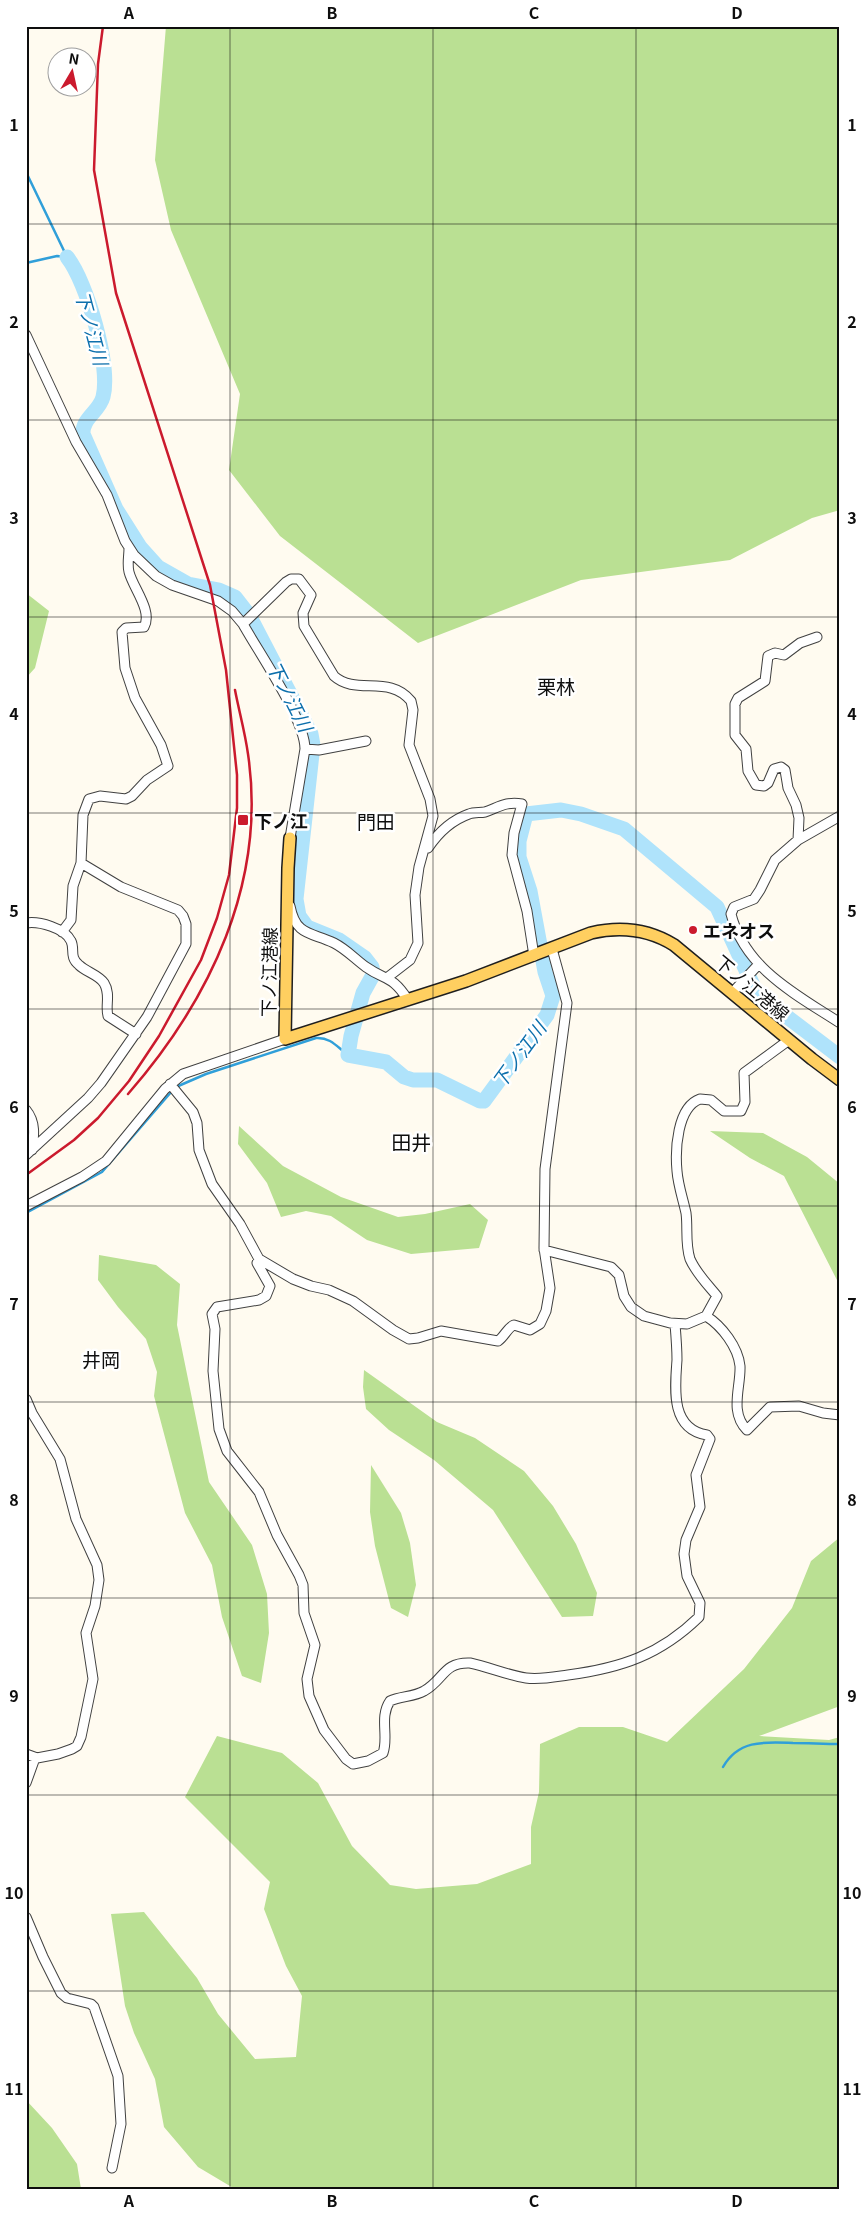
<svg xmlns="http://www.w3.org/2000/svg" width="866" height="2215" font-family="Georgia,'Noto Sans JP',serif">
<rect width="100%" height="100%" fill="#fffbf0"/>
<path fill="#bae093" d="M166,26H840V510L812,518L730,560L581,580L418,643L280,536L229,470L240,394L171,230L155,160Z
M26,593L49,611L35,668L26,678Z
M239,1126L283,1166L341,1197L398,1217L425,1214L470,1204L488,1220L479,1248L411,1254L367,1240L331,1216L306,1211L281,1217L267,1183L238,1144Z
M710,1131L763,1133L807,1157L840,1184V1286L784,1176L750,1158Z
M99,1255L156,1265L180,1284L177,1325L209,1482L252,1545L267,1594L269,1633L261,1683L242,1676L222,1617L212,1565L185,1513L154,1396L157,1372L146,1339L118,1307L98,1280Z
M364,1370L437,1422L475,1438L524,1471L553,1506L576,1544L597,1593L593,1616L562,1617L493,1510L434,1460L389,1430L366,1409L363,1387Z
M371,1465L401,1513L410,1543L416,1585L408,1617L391,1608L375,1546L370,1512Z
M840,1537V1706L759,1736L829,1740L840,1737V2189H235L198,2167L164,2127L155,2079L134,2033L125,2006L111,1914L144,1912L197,1978L218,2014L255,2059L296,2057L302,1996L286,1966L264,1909L270,1882L185,1797L217,1736L282,1753L318,1783L352,1846L390,1885L416,1889L477,1884L531,1864V1827L539,1792L540,1744L579,1727H623L667,1742L744,1669L792,1608L811,1561Z
M26,2100L52,2128L77,2164L81,2189H26Z"/>
<g fill="none" stroke-linecap="round" stroke-linejoin="round">
<path stroke="#309fd9" stroke-width="2.5" d="M26,172L67,257
M26,263L57,256L67,257
M176,1087L206,1074L316,1038C331,1037 338,1048 348,1055
M26,1213L102,1172L172,1091
M723,1767C739,1739 766,1742 793,1743C808,1743 824,1744 840,1744"/>
<path stroke="#afe3fb" stroke-width="15" d="M67,257C87,282 111,366 103,397C99,412 82,418 83,434L116,509L140,547L158,567L188,584L219,590L235,597L249,615L311,734L313,745L296,899L299,916L307,927L339,940L365,958L372,967L373,975L363,993L351,1036L348,1055L386,1062L404,1077L413,1080H437L480,1101H484L547,1015L553,996L545,972L530,891L519,857V841L526,814L561,810L581,814L624,829L717,907L757,994L840,1057"/>
<g stroke="#414141" stroke-width="11">
<path id="minor" d="M26,335L76,442L107,495L125,541L134,555L156,576L172,585L218,601L232,611L243,624C259,653 305,719 305,749L290,838
M243,624L286,582L291,579H299L311,595L303,613L304,626L334,676C356,696 389,674 411,701L413,710L409,745L430,799L433,816L419,867L415,895L418,943L410,960L388,977
M305,749L319,750L366,741
M840,816L798,840L775,860L760,890L754,899L734,907L731,914C745,969 797,995 840,1023
M798,840L799,818L796,805L788,788L785,770L781,767L774,769L768,783L764,786L756,785L748,771L746,749L735,735V704L738,698L765,681L768,656L775,653L784,655L800,643L817,637
M428,848C438,833 452,820 469,814C474,812 480,813 485,812C499,807 507,801 522,804L514,833L512,855L527,911L534,956
M290,906C296,937 312,932 334,943C346,949 355,959 366,967C386,981 392,975 408,1000
M26,923C39,921 65,928 71,941C75,949 69,957 79,965C86,972 99,975 104,983C111,994 105,1006 108,1016L136,1034
M62,932L71,920L73,886L81,863
M732,993L758,965
M170,1084L193,1112L197,1123L199,1150L212,1184L240,1224L259,1259L293,1279L311,1286L329,1290L353,1301L393,1330L409,1339L418,1338L441,1331L498,1341C505,1336 507,1328 514,1325L530,1330L540,1324L546,1311L550,1288L544,1248L545,1169L567,1003L552,949
M26,1110C36,1122 34,1136 32,1150
M26,1155L88,1098L101,1083L147,1017L186,944V924L183,916L178,910L121,887L81,863L83,815L89,799L100,796L126,799L132,796L147,780L168,766L161,745L135,698L125,668L122,632L126,628L144,627C153,611 133,588 129,572C127,564 129,556 129,548
M26,1206L82,1177L106,1161L165,1089L183,1074L285,1039
M544,1250L611,1267L619,1275L624,1296L631,1307L644,1316L670,1323L687,1324L706,1316L717,1296C708,1285 696,1273 690,1259C685,1244 688,1228 686,1213C683,1199 678,1185 677,1171C675,1150 677,1107 700,1099L711,1100L724,1111H741L745,1102L744,1073L789,1040
M259,1259L257,1263L270,1286L266,1296L259,1300L217,1307L212,1314L215,1329L213,1371L219,1429L227,1451L259,1492L277,1535L299,1575L303,1585L304,1613L315,1645L307,1679L309,1696L324,1730L346,1759L353,1764L368,1761L383,1753C389,1737 379,1717 390,1701C400,1696 414,1697 424,1691C444,1680 443,1662 470,1663C489,1667 507,1675 526,1678C540,1680 554,1677 568,1675C621,1668 660,1655 699,1617L700,1603L687,1576L684,1554L686,1540L700,1507L696,1475L710,1439L707,1435C670,1429 675,1388 677,1360C677,1348 676,1336 675,1324
M706,1316C722,1326 738,1347 740,1366C741,1387 729,1412 747,1430L770,1407L799,1406L823,1413L840,1415
M26,1399L32,1413L60,1459L76,1519L97,1565L99,1580L95,1606L86,1633L93,1679L81,1737L77,1746L72,1749L58,1754L37,1758L26,1754
M26,1783L35,1758
M26,1917L43,1957L61,1993L67,1998L91,2004L94,2007L118,2076L121,2124L112,2168"/>
</g>
<g stroke="#1f1f1f" stroke-width="14">
<path id="major" d="M290,838L288,868L285,1039L466,981L591,933C621,926 648,929 674,945L812,1059L840,1080"/>
</g>
<use href="#minor" stroke="#fff" stroke-width="9"/>
<use href="#major" stroke="#ffcf60" stroke-width="11"/>
<path stroke="#cb1a2d" stroke-width="2.5" d="M128,1094C210,1000 267,882 248,754C245,732 239,711 235,690
M26,1175L74,1140L98,1118L129,1081L159,1036L201,960L217,918L229,875L237,808V775L226,670L210,585L116,293L94,170L98,64L103,26"/>
</g>
<path fill="none" stroke="#0e0e0e" stroke-width="1" stroke-opacity="0.55" d="M230,26V2189M433,26V2189M636,26V2189M26,224H840M26,420H840M26,617H840M26,813H840M26,1009H840M26,1206H840M26,1402H840M26,1598H840M26,1795H840M26,1991H840"/>
<g fill="#cb1a2d" stroke="#fff" stroke-width="2">
<rect x="237" y="814" width="12" height="12" rx="2.5"/>
<circle cx="693" cy="930" r="5"/>
</g>
<g text-anchor="middle" dominant-baseline="central" stroke-width="5" stroke-linejoin="round" paint-order="stroke">
<g font-size="18" font-weight="bold" fill="#0e0e0e" stroke="#fff" text-anchor="start">
<text x="254" y="820">下ノ江</text>
<text x="703" y="930">エネオス</text>
</g>
<g font-size="18" fill="#0e0e0e" stroke="#fff">
<text transform="translate(268 972) rotate(-89)">下ノ江港線</text>
<text transform="translate(753 987) rotate(40)">下ノ江港線</text>
</g>
<g font-size="19" font-style="italic" fill="#0c6fac" stroke="#fff">
<text transform="translate(93 328) rotate(75)">下ノ江川</text>
<text transform="translate(291 696) rotate(63)">下ノ江川</text>
<text transform="translate(518 1054) rotate(-54)">下ノ江川</text>
</g>
<g font-size="19" fill="#0e0e0e" stroke="#fff">
<text x="556" y="685">栗林</text>
<text x="376" y="820">門田</text>
<text x="101" y="1358">井岡</text>
</g>
<g font-size="20" fill="#0e0e0e" stroke="#fff">
<text x="411" y="1141">田井</text>
</g>
</g>
<rect width="866" height="2215" fill="none" stroke="#ffffff" stroke-width="55"/>
<g transform="translate(72 72) rotate(9)"><circle r="24" fill="#ffffff" stroke="#9f9f9f"/>
<path d="M0-4L9 19L0 12L-9 19Z" fill="#cb1a2d"/>
<text y="-8" font-size="14" font-weight="bold" text-anchor="middle" fill="#0e0e0e">N</text>
</g>
<rect x="28" y="28" width="810" height="2160" fill="none" stroke="#0e0e0e" stroke-width="2"/>
<g font-size="16" text-anchor="middle" font-weight="bold" fill="#0e0e0e">
<text x="129" y="19">A</text>
<text x="332" y="19">B</text>
<text x="534" y="19">C</text>
<text x="737" y="19">D</text>
<text x="14" y="131">1</text>
<text x="852" y="131">1</text>
<text x="14" y="328">2</text>
<text x="852" y="328">2</text>
<text x="14" y="524">3</text>
<text x="852" y="524">3</text>
<text x="14" y="720">4</text>
<text x="852" y="720">4</text>
<text x="14" y="917">5</text>
<text x="852" y="917">5</text>
<text x="14" y="1113">6</text>
<text x="852" y="1113">6</text>
<text x="14" y="1310">7</text>
<text x="852" y="1310">7</text>
<text x="14" y="1506">8</text>
<text x="852" y="1506">8</text>
<text x="14" y="1702">9</text>
<text x="852" y="1702">9</text>
<text x="14" y="1899">10</text>
<text x="852" y="1899">10</text>
<text x="14" y="2095">11</text>
<text x="852" y="2095">11</text>
<text x="129" y="2207">A</text>
<text x="332" y="2207">B</text>
<text x="534" y="2207">C</text>
<text x="737" y="2207">D</text>
</g>
</svg>
